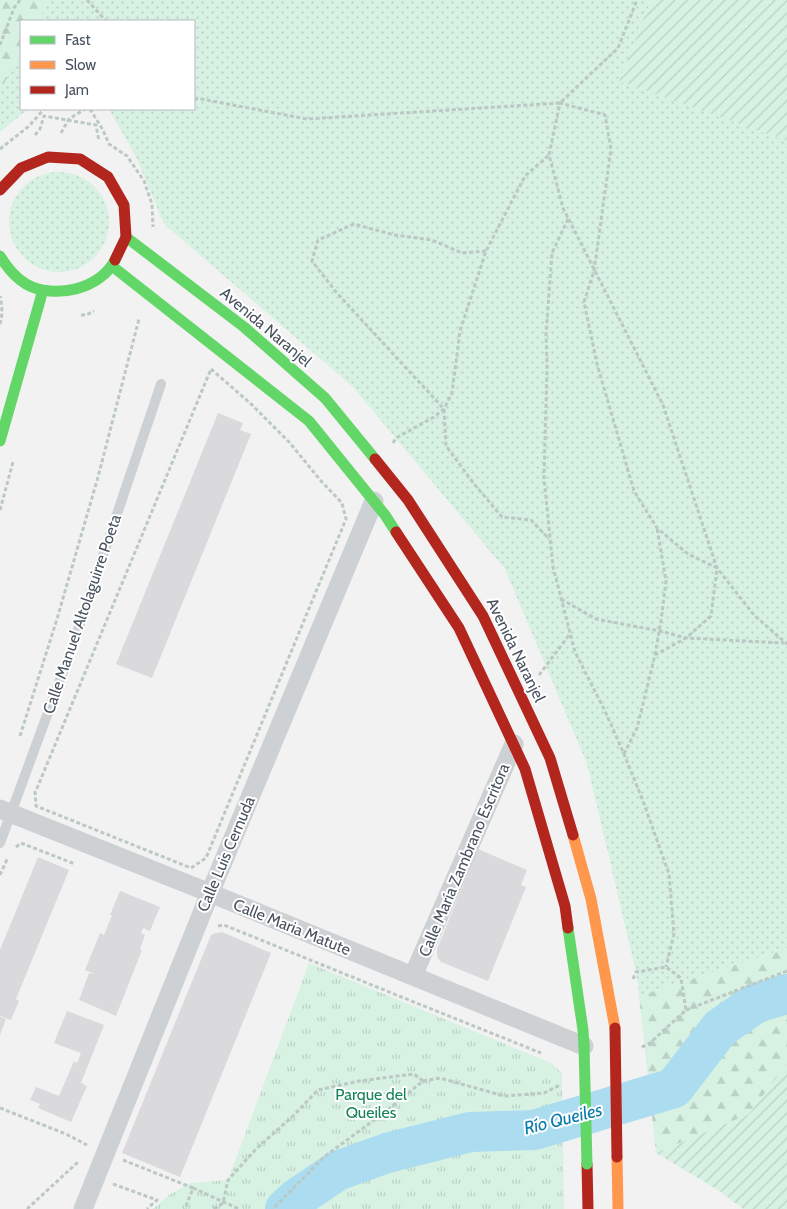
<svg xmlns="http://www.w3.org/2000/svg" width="787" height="1209" font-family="Cabin,sans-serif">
<defs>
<pattern id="grass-dots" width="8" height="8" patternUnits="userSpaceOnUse" patternTransform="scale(1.25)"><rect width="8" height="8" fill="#d7f1e3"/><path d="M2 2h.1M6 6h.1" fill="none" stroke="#bad1c5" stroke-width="1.8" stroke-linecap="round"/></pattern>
<pattern id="forest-firs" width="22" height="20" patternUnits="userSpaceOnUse" patternTransform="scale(1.25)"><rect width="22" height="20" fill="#d7f1e3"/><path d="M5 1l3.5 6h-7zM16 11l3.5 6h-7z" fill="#bad1c5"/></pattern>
<pattern id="park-tufts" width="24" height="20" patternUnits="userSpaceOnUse" patternTransform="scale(1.25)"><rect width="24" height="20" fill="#d7f1e3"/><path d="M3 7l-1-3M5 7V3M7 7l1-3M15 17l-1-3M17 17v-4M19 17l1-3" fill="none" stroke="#bad1c5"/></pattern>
<pattern id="garden-furrows" width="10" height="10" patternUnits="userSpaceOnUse" patternTransform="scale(1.25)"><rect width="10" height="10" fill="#d7f1e3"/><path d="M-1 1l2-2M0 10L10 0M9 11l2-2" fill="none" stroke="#bad1c5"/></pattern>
</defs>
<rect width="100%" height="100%" fill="#f3f2f2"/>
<path fill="url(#grass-dots)" d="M50,0H651L619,81L787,141V951L772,953L639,996L636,972L587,764L505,569L353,387L164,224L136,157L109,109H194V21H38Z
M21,52V109H28L0,132V91Z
M9 222a50 50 0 1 1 100 0a50 50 0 1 1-100 0Z"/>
<path fill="url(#forest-firs)" d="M0,0H50L38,21H21V52L0,91Z
M787,951V1064L749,1114L656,1153L639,996L772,953Z"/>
<path fill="url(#park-tufts)" d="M309,963L551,1063L562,1073L564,1209H153L170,1194L191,1183L228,1180Z"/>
<path fill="url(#garden-furrows)" d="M651,0H787V141L619,81Z
M787,1064V1209H743L721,1192L656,1153L749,1114Z"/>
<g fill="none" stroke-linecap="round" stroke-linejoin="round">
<path stroke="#acdcef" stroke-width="40" d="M285,1209L297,1198L337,1171L387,1153L470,1132L534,1130L674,1088L720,1028L756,1003L787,994"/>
</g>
<path fill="#dadadd" d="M218,413L243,423L240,430L251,434L152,678L116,664Z
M478,849L527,870L521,885L526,887L488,981L441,962L438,958L437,954V949Z
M38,857L69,870L16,999L19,1001L11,1020L0,1016V950Z
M120,891L160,907L150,931L143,928L141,933L145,935L140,949L142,950L116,1016L79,1000L89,973L95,974L85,970L100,933L104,935L112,915H110Z
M222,932L271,953L180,1177L122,1153L211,935L216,933Z
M67,1011L104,1025L81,1083L87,1086L71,1122L38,1108L40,1104L30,1100L36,1087L59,1096L74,1061L77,1063L81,1053L54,1043Z
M0,1017L6,1019L0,1035Z"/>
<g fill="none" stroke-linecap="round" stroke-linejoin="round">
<path stroke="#bbc8c4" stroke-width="3" stroke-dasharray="4 2.5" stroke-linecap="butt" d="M87,0L106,21
M0,45L14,8L20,0
M194,99H201L307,119L560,103L618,48L637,0
M90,109L103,130L109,144L127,156L144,181L152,204L153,227
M61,133L69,119L85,109
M35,135L40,129L44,116L96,125L99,141
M0,149L29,126L44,109
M568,219L552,253L546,333L547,368L544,478L553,567L575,652L605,711L624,754L643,801L669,874L674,934L666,967
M486,251L462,253L432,240L394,235L354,224L318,240L312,261L336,292L444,409L446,446L475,485L502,517L531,520L549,539
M81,315H86L94,311
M0,324C3,315 2,305 0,296
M211,369L250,403L289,442L322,482L342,503L346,519L206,858L191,868L36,806L35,793Z
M393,443L396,438L434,417L444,409L452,393L460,331L486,251L525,176L549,155
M0,510L13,462
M561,599L596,619L660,631L686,638L784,643
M655,655L661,621L666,581L657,528
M539,675L570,634
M20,736L57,619L98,477L139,319
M624,754L637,728L655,655L686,638L711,616L717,568L688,554L657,528L634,491L597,364L584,302L594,271L611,149L605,115L560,103L549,155L563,208L663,405L717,568L754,615L787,644
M16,847L21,843L75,864
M0,875L8,857
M218,926L224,925L399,996L541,1053
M633,979L636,972L666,967L681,978L686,1010L650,1043L640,1048
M686,1010L787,971
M423,1081L440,1078L504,1096L544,1093L560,1085
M0,1108L66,1134L87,1145
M123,1160L193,1188L185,1209
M113,1184L157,1200L147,1209
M193,1188L239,1209
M27,1209L78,1162
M214,1209L223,1203L228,1180L256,1149L293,1116L318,1090L359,1081L414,1074L423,1081L385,1112L324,1157L273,1209"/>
<path stroke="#ced1d3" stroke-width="10" d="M0,843L71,650L161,384"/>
<path stroke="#ced1d3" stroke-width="19" d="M0,809L210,893L584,1046
M413,976L514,744
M83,1209L210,893L374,501"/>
<path stroke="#63d668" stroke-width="11" d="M126,237L244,327L325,398L375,459
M0,256C6,266 16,278 26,284C54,300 101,289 115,260
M112,266L309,421L385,515L396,532
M0,441L43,290
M568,928L583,1030L584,1046"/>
<path stroke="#ff974d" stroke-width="11" d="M573,835L591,899L615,1028
M617,1157L618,1209"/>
<path stroke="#b3261e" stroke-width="11" d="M0,190L21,168L48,157L80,159L108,177L124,205L126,237L115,260
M375,459L408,500L483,616L550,758L573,835
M396,532L459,628L525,769L565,906L568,928
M587,1164L588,1209"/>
<path stroke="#63d668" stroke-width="11" d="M584,1046L587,1164"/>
<path stroke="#b3261e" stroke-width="11" d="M615,1028L617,1157"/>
</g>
<g text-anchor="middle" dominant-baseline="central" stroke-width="4" stroke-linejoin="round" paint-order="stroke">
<g font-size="16" fill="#495360" stroke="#fff">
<text transform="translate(266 327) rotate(40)">Avenida Naranjel</text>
<text transform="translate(82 614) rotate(-71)">Calle Manuel Altolaguirre Poeta</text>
<text transform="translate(516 650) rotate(64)">Avenida Naranjel</text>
<text transform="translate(226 854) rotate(-67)">Calle Luis Cernuda</text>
<text transform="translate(464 860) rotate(-67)">Calle María Zambrano Escritora</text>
<text transform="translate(292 927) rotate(22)">Calle Maria Matute</text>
</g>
<g font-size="16" fill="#168455" stroke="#fff">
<text x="371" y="1094">Parque del<tspan x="371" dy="18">Queiles</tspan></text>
</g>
<g font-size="18" font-style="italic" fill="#0a7caa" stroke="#fff">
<text transform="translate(563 1119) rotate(-14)">Río Queiles</text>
</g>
</g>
<rect x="20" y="20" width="175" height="90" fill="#ffffff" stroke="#b6babf"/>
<rect x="30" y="36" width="25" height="8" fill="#63d668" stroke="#b6babf"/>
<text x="65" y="45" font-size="15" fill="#495360">Fast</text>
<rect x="30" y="61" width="25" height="8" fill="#ff974d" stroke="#b6babf"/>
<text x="65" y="70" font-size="15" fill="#495360">Slow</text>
<rect x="30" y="86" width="25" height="8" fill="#b3261e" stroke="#b6babf"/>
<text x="65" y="95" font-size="15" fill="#495360">Jam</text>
</svg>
